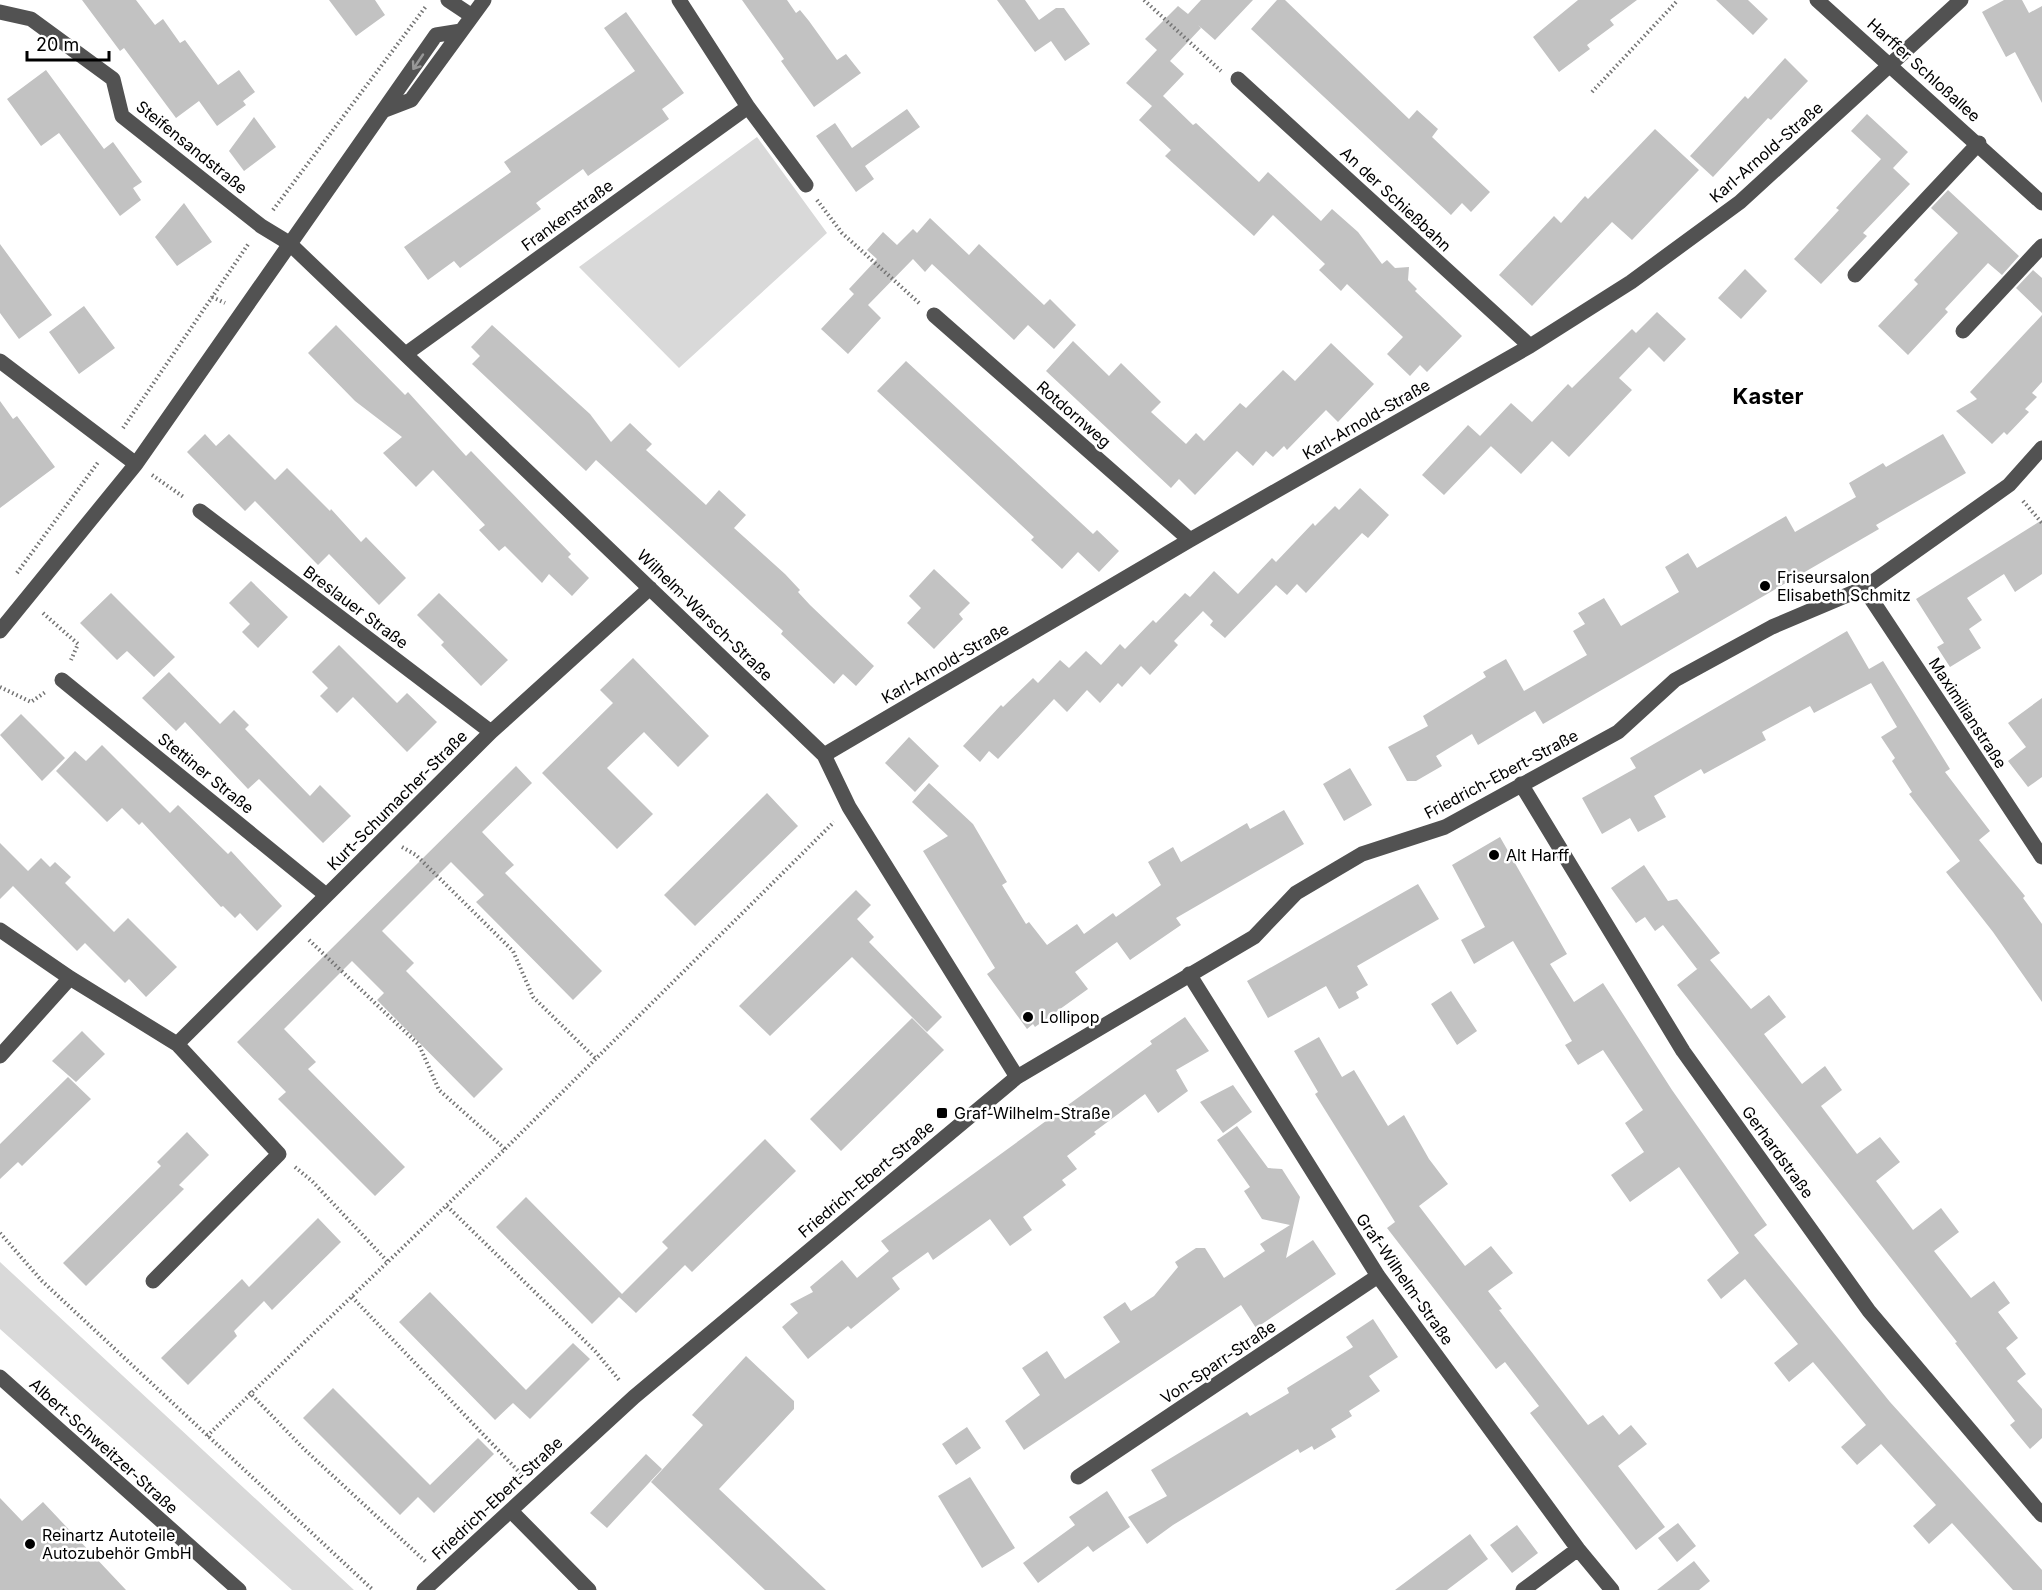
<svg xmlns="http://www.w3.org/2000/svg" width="2042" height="1590" font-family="Inter,sans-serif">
<rect width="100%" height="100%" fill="#fff"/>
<path fill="#d9d9d9" d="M757,137L827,233L679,368L579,267Z
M0,1262L354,1590H292L0,1329Z"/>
<path fill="#c2c2c2" d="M82,0H136L155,25L163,19L180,43L185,40L218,85L239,70L255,92L243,101L246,105L217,126L199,101L176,118L124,48L120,51Z
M329,0H375L385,15L356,36Z
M742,0H787L796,13L800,10L809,21L837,60L846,54L861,73L814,107L781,61L784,59Z
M997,0H1025L1039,20L1056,8H1064L1090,44L1065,61L1051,41L1035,52Z
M1201,0H1253L1215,40L1198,25L1201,28L1170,61L1184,74L1163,96L1193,125L1196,123L1259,182L1268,172L1321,221L1332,209L1358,232L1382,264L1387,260L1395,268L1409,267L1408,280L1417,289L1415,291L1462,336L1427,372L1420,365L1410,376L1387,354L1403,337L1347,284L1341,291L1319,270L1325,264L1273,215L1254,236L1165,156L1171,150L1139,120L1152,106L1126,83L1157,50L1145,39L1178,6L1188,14Z
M1277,0H1285L1409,119L1417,110L1438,129L1432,137L1490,192L1471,212L1462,203L1451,215L1251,29Z
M1578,0H1637L1610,20L1614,25L1587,45L1590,49L1559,72L1533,37Z
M1716,0H1748L1768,19L1753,35Z
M2004,0H2022L2029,13L2042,6V103L2015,52L2006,57L1982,12Z
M626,12L684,93L662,109L669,119L588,176L583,169L536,203L541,209L460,268L454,261L428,280L404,247L511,172L504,162L635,71L604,28Z
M1785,58L1808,81L1771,120L1768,118L1713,177L1690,156L1745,96L1748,99Z
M46,70L104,149L113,142L142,182L133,188L141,200L120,216L59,133L41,146L7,99Z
M907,109L920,127L865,166L874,179L856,192L816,136L835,123L852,148Z
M1867,114L1908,152L1893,168L1910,184L1863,233L1867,236L1821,284L1794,259L1839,210L1836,208L1881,159L1851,131Z
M254,117L276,147L244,171L229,151Z
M1655,129L1699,170L1632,240L1612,222L1532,306L1499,275L1554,216L1561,223L1585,196L1588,199Z
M1948,190L2019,256L2002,275L1988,263L1945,309L1948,312L1908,355L1878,326L1918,284L1914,280L1958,233L1931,208Z
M184,203L212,242L177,266L155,237Z
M930,218L969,255L979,244L1044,305L1050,299L1076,325L1054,349L1028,325L1014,340L932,264L925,272L913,259L868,305L881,318L848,354L821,329L854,294L849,289L877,259L867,250L883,232L897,245L913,229L917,233Z
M0,244L52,315L19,339L0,313Z
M1745,269L1767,291L1741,319L1718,298Z
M2033,270L2042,278V313L2016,288Z
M84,306L115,348L79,374L49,332Z
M1657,312L1686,339L1664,362L1649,347L1619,378L1632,390L1569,457L1552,441L1521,474L1480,436L1511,403L1532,422L1568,384L1572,388L1632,329L1641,338L1636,333Z
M2042,315V382L2032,393L2037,397L2025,409L2029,412L2007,435L2004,432L1992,444L1956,411L1977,399L1970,392Z
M336,325L405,395L408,392L466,456L471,451L571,554L568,557L589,578L572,596L549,574L542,583L505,546L499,551L479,530L485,525L433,470L416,487L383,453L402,437L355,401L308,353Z
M492,325L590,414L611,442L630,423L652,444L646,450L706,505L719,490L746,515L734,528L785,574L800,590L798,592L810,605L874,666L856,686L843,674L834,684L781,634L783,631L596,460L586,471L472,364L480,356L471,347Z
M1073,341L1109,376L1121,363L1161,402L1151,412L1186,444L1196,433L1204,441L1240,403L1246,408L1283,370L1295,381L1331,343L1374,384L1338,422L1326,410L1287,450L1284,446L1273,457L1266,451L1253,466L1237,451L1195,495L1179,479L1171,488L1046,371Z
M906,361L1093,534L1097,530L1119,551L1099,572L1078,552L1062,569L1031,540L1034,537L877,391Z
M0,401L13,419L17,416L55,467L0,508Z
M1468,425L1491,446L1444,495L1422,475Z
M205,434L216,446L229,434L275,480L287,468L330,511L331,509L361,542L366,537L406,578L379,605L329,554L318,565L255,501L245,511L187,452Z
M1943,434L1966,473L1876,525L1879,529L1543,724L1535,711L1478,745L1472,734L1436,756L1442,766L1416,781H1407L1388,747L1428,726L1423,716L1486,677L1483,672L1506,659L1524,691L1587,655L1573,631L1585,624L1578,613L1604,598L1621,626L1679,592L1665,567L1688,553L1697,568L1786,516L1795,532L1856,497L1849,483L1883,463L1886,467Z
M1360,488L1389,515L1368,538L1362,533L1306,593L1297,584L1287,595L1276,585L1225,638L1210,625L1213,621L1203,611L1174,641L1178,645L1150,675L1141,666L1122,687L1118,683L1100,703L1087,690L1067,712L1054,699L998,759L989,751L980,762L963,746L1001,705L1003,707L1033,678L1038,683L1060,660L1069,668L1086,651L1101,665L1120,644L1125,649L1153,620L1156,623L1185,593L1190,597L1214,571L1238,594L1272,558L1276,562L1313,523L1315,526L1335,506L1339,510Z
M2042,520V574L2015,592L2004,574L1967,598L1982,620L1969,629L1981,648L1950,667L1937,647L1944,643L1916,599Z
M934,569L970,603L959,614L963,619L934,649L907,623L921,608L909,596Z
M251,581L288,617L258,648L242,632L250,624L229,603Z
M111,593L175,657L154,677L127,651L117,660L80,623Z
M439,593L508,660L481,686L441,645L444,642L417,615Z
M1847,631L1869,669L1883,661L1950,769L1945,772L1990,831L1979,840L2025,896L2023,898L2042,924V1002L1993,932L1946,872L1960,861L1909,794L1912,792L1892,761L1895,758L1881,737L1897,727L1871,683L1814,713L1810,706L1762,732L1766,740L1704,774L1701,769L1654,796L1666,817L1638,832L1630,818L1602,834L1582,798L1636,768L1630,758Z
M339,645L397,703L407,693L437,722L407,752L353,697L337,713L320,696L328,688L312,672Z
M633,658L709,736L678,767L644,732L607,768L653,814L617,849L542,773L613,703L600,690Z
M169,672L220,724L234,710L249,725L245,729L310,796L320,785L351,816L323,843L259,779L248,789L185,722L176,731L142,698Z
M2042,698V777L2028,787L2008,761L2026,747L2008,723Z
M21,714L65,758L42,781L0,735Z
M909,737L939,766L915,792L885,763Z
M102,745L170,813L178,805L228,854L231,851L282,906L257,931L240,913L235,918L223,906L221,907L142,822L139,825L122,808L107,822L56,771L75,751L86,761Z
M516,766L532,783L482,832L514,865L505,873L602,971L573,1000L476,902L484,895L451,862L382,931L414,963L406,971L503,1069L474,1098L377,1000L384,993L352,961L284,1029L316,1062L308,1069L405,1167L375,1196L278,1099L286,1092L237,1042Z
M1350,768L1372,805L1344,821L1323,784Z
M929,783L973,824L1007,882L1002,885L1026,924L1029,922L1047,945L1077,924L1084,934L1113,913L1116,917L1161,885L1148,862L1173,847L1181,862L1247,823L1250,829L1284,810L1304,844L1176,918L1181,925L1130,960L1117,942L1075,972L1088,989L1035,1027L1033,1024L1027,1029L987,974L995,968L923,851L948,836L912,802Z
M767,793L798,826L695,926L664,895Z
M1500,837L1567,954L1550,964L1574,1002L1603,983L1672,1090L1767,1225L1754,1235L1890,1402L2042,1570V1590H2013L1952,1523L1929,1544L1913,1526L1936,1505L1881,1444L1857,1465L1841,1447L1866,1425L1813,1362L1789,1382L1774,1363L1798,1344L1745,1279L1721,1299L1707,1280L1739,1253L1679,1167L1630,1202L1611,1175L1644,1152L1625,1123L1643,1110L1603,1050L1578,1065L1565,1045L1572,1041L1513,941L1474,964L1461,940L1485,927L1452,865Z
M0,843L28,871L41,858L50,867L55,862L71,877L65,883L114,932L128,918L177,967L146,997L129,979L125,983L85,943L77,951L13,886L0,899Z
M1644,865L1668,901L1677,899L1720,953L1710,960L1751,1009L1769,995L1786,1017L1764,1034L1802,1084L1825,1066L1842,1090L1821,1106L1857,1154L1880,1137L1900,1162L1876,1181L1913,1230L1941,1208L1959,1232L1934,1251L1971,1298L1994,1281L2010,1303L1998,1312L2018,1338L2006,1348L2026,1374L2017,1381L2042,1409V1438L2030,1449L2010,1425L2015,1421L1955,1343L1957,1342L1677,985L1701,966L1697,969L1663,925L1655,931L1645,917L1636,923L1611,888Z
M1418,884L1439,919L1357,966L1368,985L1356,992L1359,998L1339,1009L1326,986L1268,1018L1247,981Z
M856,890L871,905L857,919L874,937L869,942L942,1017L927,1032L852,957L770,1036L739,1006Z
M1451,991L1477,1031L1457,1045L1431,1004Z
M1185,1017L1209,1051L1176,1070L1188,1091L1158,1113L1145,1094L1094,1132L1096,1134L1067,1156L1077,1169L1062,1180L1066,1185L1023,1217L1032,1230L1010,1246L990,1219L933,1260L928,1252L892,1278L900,1289L851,1329L848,1326L808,1359L782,1327L798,1313L790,1304L813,1292L810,1287L842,1260L857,1278L889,1251L881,1241L1152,1044L1150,1041Z
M912,1018L944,1050L841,1151L810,1119Z
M82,1031L105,1054L76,1082L52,1061Z
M1319,1037L1342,1077L1354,1070L1388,1126L1404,1115L1429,1159L1448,1184L1419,1206L1465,1266L1491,1246L1513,1273L1488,1291L1502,1309L1499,1310L1588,1425L1603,1415L1619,1435L1631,1425L1647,1444L1618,1466L1665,1527L1636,1550L1530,1413L1539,1406L1505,1362L1496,1369L1387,1228L1395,1222L1315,1094L1318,1092L1294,1051Z
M68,1077L91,1099L22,1166L18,1162L0,1179V1144Z
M1233,1085L1252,1112L1223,1133L1200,1102Z
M1237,1126L1268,1168L1282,1169L1300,1197L1286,1258L1313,1240L1336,1274L1256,1328L1241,1305L1024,1450L1005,1421L1040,1395L1022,1368L1047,1351L1065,1379L1120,1342L1103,1317L1125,1302L1131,1311L1154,1296L1178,1267L1175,1262L1196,1248H1205L1224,1278L1265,1251L1260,1244L1290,1225L1262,1219L1244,1191L1250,1187L1217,1140Z
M187,1132L209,1155L179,1185L184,1189L86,1286L63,1263L161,1166L157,1162Z
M765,1139L796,1171L692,1272L685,1265L636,1313L619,1297L592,1324L496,1227L526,1197L622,1294L668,1248L662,1242Z
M318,1218L341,1242L272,1310L264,1301L234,1331L237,1336L188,1385L161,1358L242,1279L249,1287Z
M430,1292L526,1390L573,1343L590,1359L530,1419L513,1403L495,1420L399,1322Z
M1373,1319L1398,1357L1369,1376L1380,1391L1349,1411L1352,1416L1331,1429L1336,1437L1314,1450L1312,1446L1300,1453L1298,1449L1173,1525L1147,1544L1128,1517L1167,1496L1151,1470L1247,1412L1250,1416L1289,1393L1287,1388L1353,1347L1346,1337Z
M746,1356L794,1401V1409L719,1489L826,1590H765L651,1482L703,1425L692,1415Z
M333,1388L430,1485L478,1438L494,1454L434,1513L418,1497L400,1515L303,1418Z
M967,1427L981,1448L956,1465L942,1444Z
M646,1454L662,1469L607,1528L590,1513Z
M970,1477L1015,1548L982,1568L938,1496Z
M1107,1491L1130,1527L1093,1552L1088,1546L1038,1583L1023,1563L1075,1525L1069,1517Z
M0,1498L22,1521L43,1502L126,1590H0Z
M1678,1523L1696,1546L1677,1562L1658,1538Z
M1517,1525L1538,1553L1512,1573L1490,1545Z
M1470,1534L1488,1559L1447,1590H1395Z
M1694,1561L1710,1581L1699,1590H1657Z"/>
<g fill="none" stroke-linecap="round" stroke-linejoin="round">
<path stroke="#747474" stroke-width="4" stroke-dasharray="1.5 3" stroke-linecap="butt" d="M1144,0L1221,71
M1592,92L1678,0
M817,200L842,233L919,303
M273,210L427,5
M212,297L225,303
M123,428L249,243
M152,475L185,498
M2023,501L2042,523
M17,573L99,461
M43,613L78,644L71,660
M0,687L31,702L47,691
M402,847L416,855L513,951L533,997L596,1059
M309,940L419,1045L439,1090L505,1149
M295,1167L312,1181L387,1261
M447,1206L595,1351L620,1381
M0,1233L42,1281L373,1590
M352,1297L521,1474
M249,1392L305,1450L426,1562
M207,1436L505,1149L834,822"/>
<path stroke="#525252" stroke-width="15" d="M448,0L472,16
M1817,0L2042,203
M0,12L31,19L113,79L122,116L261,226L289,243L824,755L849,807L1017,1077
M1238,79L1530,346
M748,107L806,185
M385,110L411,100L484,0
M1855,275L1979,143
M934,315L1190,540
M1963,331L2042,246
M407,353L748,107L679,0
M0,361L136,464
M200,511L491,732
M1864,588L2042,857
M0,631L136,464L436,35L461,31
M62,680L326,895
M824,755L1190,540L1530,346L1631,282L1740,202L1961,0
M1521,784L1683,1051L1869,1311L2042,1515
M0,930L70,978L177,1044L279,1154L153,1281
M1189,974L1378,1276L1578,1549L1612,1590
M177,1044L491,732L650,588
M0,1056L70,978
M0,1377L239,1590
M1078,1477L1378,1276
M511,1511L589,1590
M424,1590L634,1397L1017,1077L1254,937L1296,893L1362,854L1445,827L1618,732L1675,680L1772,627L1864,588L2009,485L2042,448
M1523,1590L1578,1549"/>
</g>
<defs><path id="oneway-shaft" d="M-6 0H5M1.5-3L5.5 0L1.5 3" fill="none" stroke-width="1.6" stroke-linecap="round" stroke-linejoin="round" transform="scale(1.5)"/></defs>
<use stroke="#979797" href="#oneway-shaft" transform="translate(418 62) rotate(124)"/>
<g fill="#000" stroke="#fff" stroke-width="2">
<circle cx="1765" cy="586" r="6"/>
<circle cx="1494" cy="855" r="6"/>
<circle cx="1028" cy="1017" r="6"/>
<rect x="936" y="1107" width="12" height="12" rx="3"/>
<circle cx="30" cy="1544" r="6"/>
</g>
<g text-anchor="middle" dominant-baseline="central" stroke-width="5" stroke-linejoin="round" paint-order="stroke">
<g font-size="16" fill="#000" stroke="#fff">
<text transform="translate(1924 70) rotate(42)">Harffer Schloßallee</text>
<text transform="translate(192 147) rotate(39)">Steifensandstraße</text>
<text transform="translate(1766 152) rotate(-41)">Karl-Arnold-Straße</text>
<text transform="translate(1396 199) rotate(43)">An der Schießbahn</text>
<text transform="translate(567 215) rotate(-36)">Frankenstraße</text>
<text transform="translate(1074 414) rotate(41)">Rotdornweg</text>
<text transform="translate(1366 419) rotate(-30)">Karl-Arnold-Straße</text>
<text transform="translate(356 607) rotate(37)">Breslauer Straße</text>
<text transform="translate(705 615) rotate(44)">Wilhelm-Warsch-Straße</text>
<text transform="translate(945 663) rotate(-30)">Karl-Arnold-Straße</text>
<text transform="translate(1968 713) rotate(57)">Maximilianstraße</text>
<text transform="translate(206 773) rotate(39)">Stettiner Straße</text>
<text transform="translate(1501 774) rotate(-28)">Friedrich-Ebert-Straße</text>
<text transform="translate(397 800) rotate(-45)">Kurt-Schumacher-Straße</text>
<text transform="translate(1778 1152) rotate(54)">Gerhardstraße</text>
<text transform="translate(866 1179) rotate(-40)">Friedrich-Ebert-Straße</text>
<text transform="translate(1405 1279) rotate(55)">Graf-Wilhelm-Straße</text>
<text transform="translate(1218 1362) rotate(-34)">Von-Sparr-Straße</text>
<text transform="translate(104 1446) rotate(42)">Albert-Schweitzer-Straße</text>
<text transform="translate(497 1498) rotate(-43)">Friedrich-Ebert-Straße</text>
</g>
<g font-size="16" fill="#000" stroke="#fff" text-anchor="start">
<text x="1777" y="577">Friseursalon<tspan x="1777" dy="18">Elisabeth Schmitz</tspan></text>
<text x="1506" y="855">Alt Harff</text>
<text x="1040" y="1017">Lollipop</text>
<text x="954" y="1113">Graf-Wilhelm-Straße</text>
<text x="42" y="1535">Reinartz Autoteile<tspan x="42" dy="18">Autozubehör GmbH</tspan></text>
</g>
<g font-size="22" font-weight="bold" fill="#000" stroke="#fff">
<text x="1768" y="396">Kaster</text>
</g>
</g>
<path d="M27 51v9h82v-9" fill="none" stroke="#000000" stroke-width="3"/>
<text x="36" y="51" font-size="18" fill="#000000" stroke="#ffffff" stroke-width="4.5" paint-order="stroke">20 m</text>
</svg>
